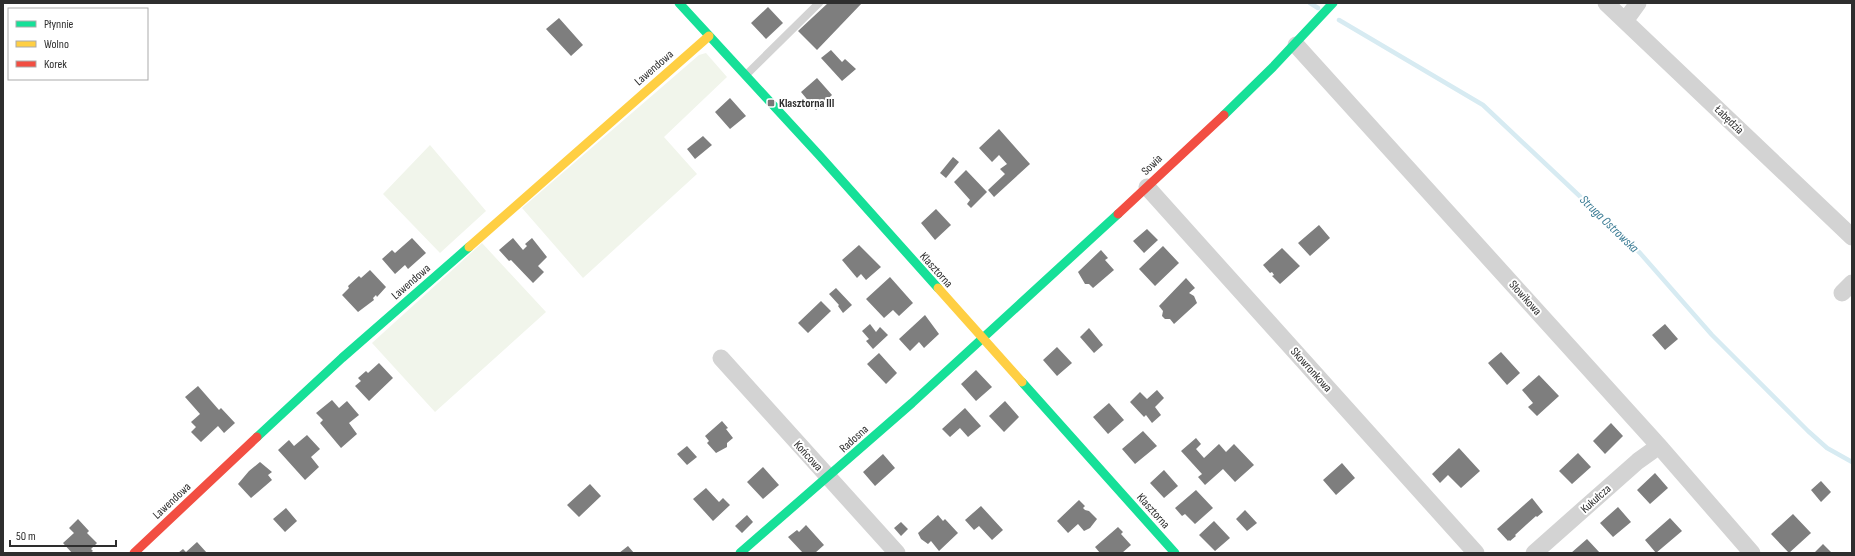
<svg xmlns="http://www.w3.org/2000/svg" width="1855" height="556" font-family="'Sofia Sans Condensed',sans-serif">
<rect width="100%" height="100%" fill="#fff"/>
<path fill="#f1f5eb" d="M706,53L727,77L664,137L697,174L583,278L522,208L699,55Z
M430,145L486,211L440,253L383,194Z
M482,243L546,312L435,412L372,343Z"/>
<g fill="none" stroke-linecap="round" stroke-linejoin="round">
<path stroke="#d7ebf2" stroke-width="4.5" d="M1310,3L1318,8
M1339,20L1483,105L1640,253L1712,335L1808,431L1827,448L1852,462"/>
</g>
<path fill="#7e7e7e" d="M828,3H862L817,50L798,31Z
M768,7L783,23L766,39L751,23Z
M559,18L583,45L571,56L546,29Z
M831,50L842,62L845,59L856,69L842,81L821,58Z
M817,78L832,95L816,110L801,92Z
M730,98L746,116L730,129L715,112Z
M999,129L1030,164L994,197L988,190L1005,174L1000,169L1007,164L999,155L992,162L979,148Z
M703,136L712,145L695,159L687,149Z
M953,157L959,162L946,178L940,173Z
M966,170L987,192L971,208L967,204L970,200L954,182Z
M936,209L951,225L935,240L921,223Z
M1319,225L1330,238L1310,256L1298,243Z
M1147,229L1158,240L1144,253L1133,241Z
M412,238L426,253L408,269L405,265L395,274L382,259L392,250L395,253Z
M513,238L523,250L527,246L525,244L532,238L547,257L538,266L544,272L533,283L511,260L509,261L499,250Z
M859,245L881,267L866,280L861,274L857,278L842,260Z
M1163,246L1179,263L1155,286L1139,269Z
M1282,248L1300,266L1280,284L1272,276L1274,275L1272,272L1270,273L1263,265Z
M1101,250L1108,258L1105,260L1114,270L1093,288L1089,284H1085L1078,272Z
M370,270L386,287L377,297L376,295L373,298L374,300L358,312L342,295L349,288L348,286L359,276L361,278Z
M890,277L913,303L899,316L893,310L884,318L866,299Z
M1186,278L1195,288L1189,293L1194,296L1197,303L1174,324L1170,319H1165L1162,316L1163,311L1159,306Z
M836,288L852,305L843,313L838,306L839,305L829,294Z
M821,301L831,311L808,333L798,323Z
M925,315L939,334L924,348L919,342L910,351L899,339Z
M870,324L876,332L880,327L888,335L873,349L866,341L869,339L862,331Z
M1665,324L1678,339L1665,350L1652,335Z
M1089,328L1103,345L1094,353L1080,337Z
M1057,347L1072,363L1057,376L1043,360Z
M1501,352L1520,373L1507,385L1488,363Z
M879,353L897,373L886,384L867,364Z
M379,363L393,378L369,401L355,386L361,381L358,378L366,371L368,373Z
M976,370L992,387L976,401L961,384Z
M1539,375L1559,396L1537,416L1528,407L1533,403L1522,390Z
M198,386L219,410L221,408L235,423L224,433L218,426L201,442L191,432L196,427L191,422L200,414L185,397Z
M1157,390L1164,398L1155,407L1161,415L1152,423L1146,415L1144,417L1130,402L1140,392L1147,399Z
M332,400L339,408L347,401L359,415L349,423L357,434L341,448L320,423L323,420L316,413Z
M1005,401L1019,417L1004,432L989,416Z
M1109,403L1124,420L1108,434L1093,417Z
M965,408L981,426L968,437L960,428L950,437L942,429Z
M722,421L728,428L726,429L733,438L727,443V447L716,453L707,443L709,441L705,436Z
M1611,423L1623,436L1605,454L1593,441Z
M1143,431L1157,446L1135,464L1122,449Z
M307,435L320,449L311,457L319,467L305,480L278,450L289,440L294,446Z
M1196,438L1201,444L1196,449L1204,458L1219,444L1226,452L1234,444L1254,465L1235,482L1223,469L1205,485L1198,477L1202,474L1181,451Z
M687,446L697,457L687,465L677,454Z
M1459,448L1480,471L1461,488L1448,475L1440,483L1432,474Z
M1578,453L1591,467L1572,484L1559,471Z
M883,454L895,468L875,486L863,472Z
M260,462L272,472L268,475L272,480L251,498L238,484L249,471Z
M1342,463L1355,478L1336,495L1323,480Z
M763,467L779,485L763,499L747,482Z
M1164,470L1178,486L1164,498L1150,483Z
M1655,473L1668,488L1650,504L1637,490Z
M1821,481L1831,492L1821,502L1811,490Z
M590,484L601,496L579,517L567,505Z
M706,488L719,502L723,498L730,505L713,521L693,499Z
M1196,490L1213,508L1195,524L1185,514L1182,516L1175,508Z
M1532,498L1543,512L1537,517L1536,516L1515,535L1516,536L1510,541L1509,540L1508,541L1497,529Z
M1079,500L1085,506L1083,508L1085,510L1089,511L1097,519L1090,528L1084,531L1078,524L1068,533L1057,521Z
M981,506L1003,530L992,540L979,526L974,530L965,520Z
M1618,507L1631,522L1613,537L1600,523Z
M286,508L297,521L285,532L273,519Z
M1245,510L1257,523L1247,531L1236,519Z
M1793,514L1811,533L1789,553L1771,534Z
M747,515L753,522L742,533L735,526Z
M938,515L943,521L945,519L958,533L939,551L931,541L928,544L921,539L918,533Z
M1670,518L1682,531L1656,553L1645,540Z
M78,519L89,531L87,533L97,543L91,549L93,551L90,553H72L63,543L74,533L69,528Z
M1214,521L1230,538L1215,551L1199,535Z
M901,522L908,529L901,536L894,528Z
M806,525L824,545L815,553H803L788,537L797,530L799,532Z
M1118,527L1123,532L1121,534L1131,545L1122,553H1100L1095,547Z
M1587,539L1600,553H1571Z
M197,542L207,553H178L183,549L186,552Z
M1823,544L1832,553H1814Z
M628,546L634,553H619Z"/>
<g fill="none" stroke-linecap="round" stroke-linejoin="round">
<path stroke="#d3d3d3" stroke-width="8" d="M746,75L819,3"/>
<path stroke="#d3d3d3" stroke-width="17" d="M1606,3L1852,237
M1625,21L1638,3
M1296,45L1659,446L1752,553
M1147,187L1476,553
M1842,293L1852,283
M721,358L897,553
M1534,553L1638,461L1659,446"/>
<path stroke="#16e098" stroke-width="9" d="M679,3L819,155L938,288
M1224,115L1273,67L1333,3
M1022,382L1175,553
M257,437L342,358L469,247
M740,553L912,403L1118,214"/>
<path stroke="#ffcf43" stroke-width="9" d="M469,247L709,36
M938,288L1022,382"/>
<path stroke="#f24e42" stroke-width="9" d="M1118,214L1224,115
M134,553L257,437"/>
</g>
<rect fill="#777" stroke="#fff" stroke-width="1.5" x="767" y="99" width="8" height="8" rx="2"/>
<g text-anchor="middle" dominant-baseline="central" stroke-width="4" stroke-linejoin="round" paint-order="stroke">
<g font-size="12" fill="#2e2e2e" stroke="#fff">
<text transform="translate(654 68) rotate(-41)">Lawendowa</text>
<text transform="translate(1729 120) rotate(44)">Łabędzia</text>
<text transform="translate(1152 165) rotate(-44)">Sowia</text>
<text transform="translate(936 270) rotate(48)">Klasztorna</text>
<text transform="translate(411 282) rotate(-41)">Lawendowa</text>
<text transform="translate(1525 298) rotate(48)">Słowikowa</text>
<text transform="translate(1311 370) rotate(48)">Skowronkowa</text>
<text transform="translate(854 439) rotate(-42)">Radosna</text>
<text transform="translate(808 456) rotate(48)">Końcowa</text>
<text transform="translate(1596 499) rotate(-42)">Kukułcza</text>
<text transform="translate(172 501) rotate(-43)">Lawendowa</text>
<text transform="translate(1153 511) rotate(48)">Klasztorna</text>
</g>
<g font-size="12" font-weight="bold" fill="#2e2e2e" stroke="#fff" text-anchor="start">
<text x="779" y="103">Klasztorna III</text>
</g>
<g font-size="13" font-style="italic" fill="#397a93" stroke="#fff">
<text transform="translate(1609 224) rotate(44)">Struga Ostrowska</text>
</g>
</g>
<rect width="1855" height="556" fill="none" stroke="#2e2e2e" stroke-width="8"/>
<rect x="8" y="8" width="140" height="72" fill="#ffffff" stroke="#ababab"/>
<rect x="16" y="21" width="20" height="6" fill="#16e098" stroke="#ababab"/>
<text x="44" y="28" font-size="12" fill="#2e2e2e">Płynnie</text>
<rect x="16" y="41" width="20" height="6" fill="#ffcf43" stroke="#ababab"/>
<text x="44" y="48" font-size="12" fill="#2e2e2e">Wolno</text>
<rect x="16" y="61" width="20" height="6" fill="#f24e42" stroke="#ababab"/>
<text x="44" y="68" font-size="12" fill="#2e2e2e">Korek</text>
<path d="M10 540v6h106v-6" fill="none" stroke="#2e2e2e" stroke-width="2"/>
<text x="16" y="540" font-size="12" fill="#2e2e2e" stroke="#ffffff" stroke-width="3" paint-order="stroke">50 m</text>
</svg>
